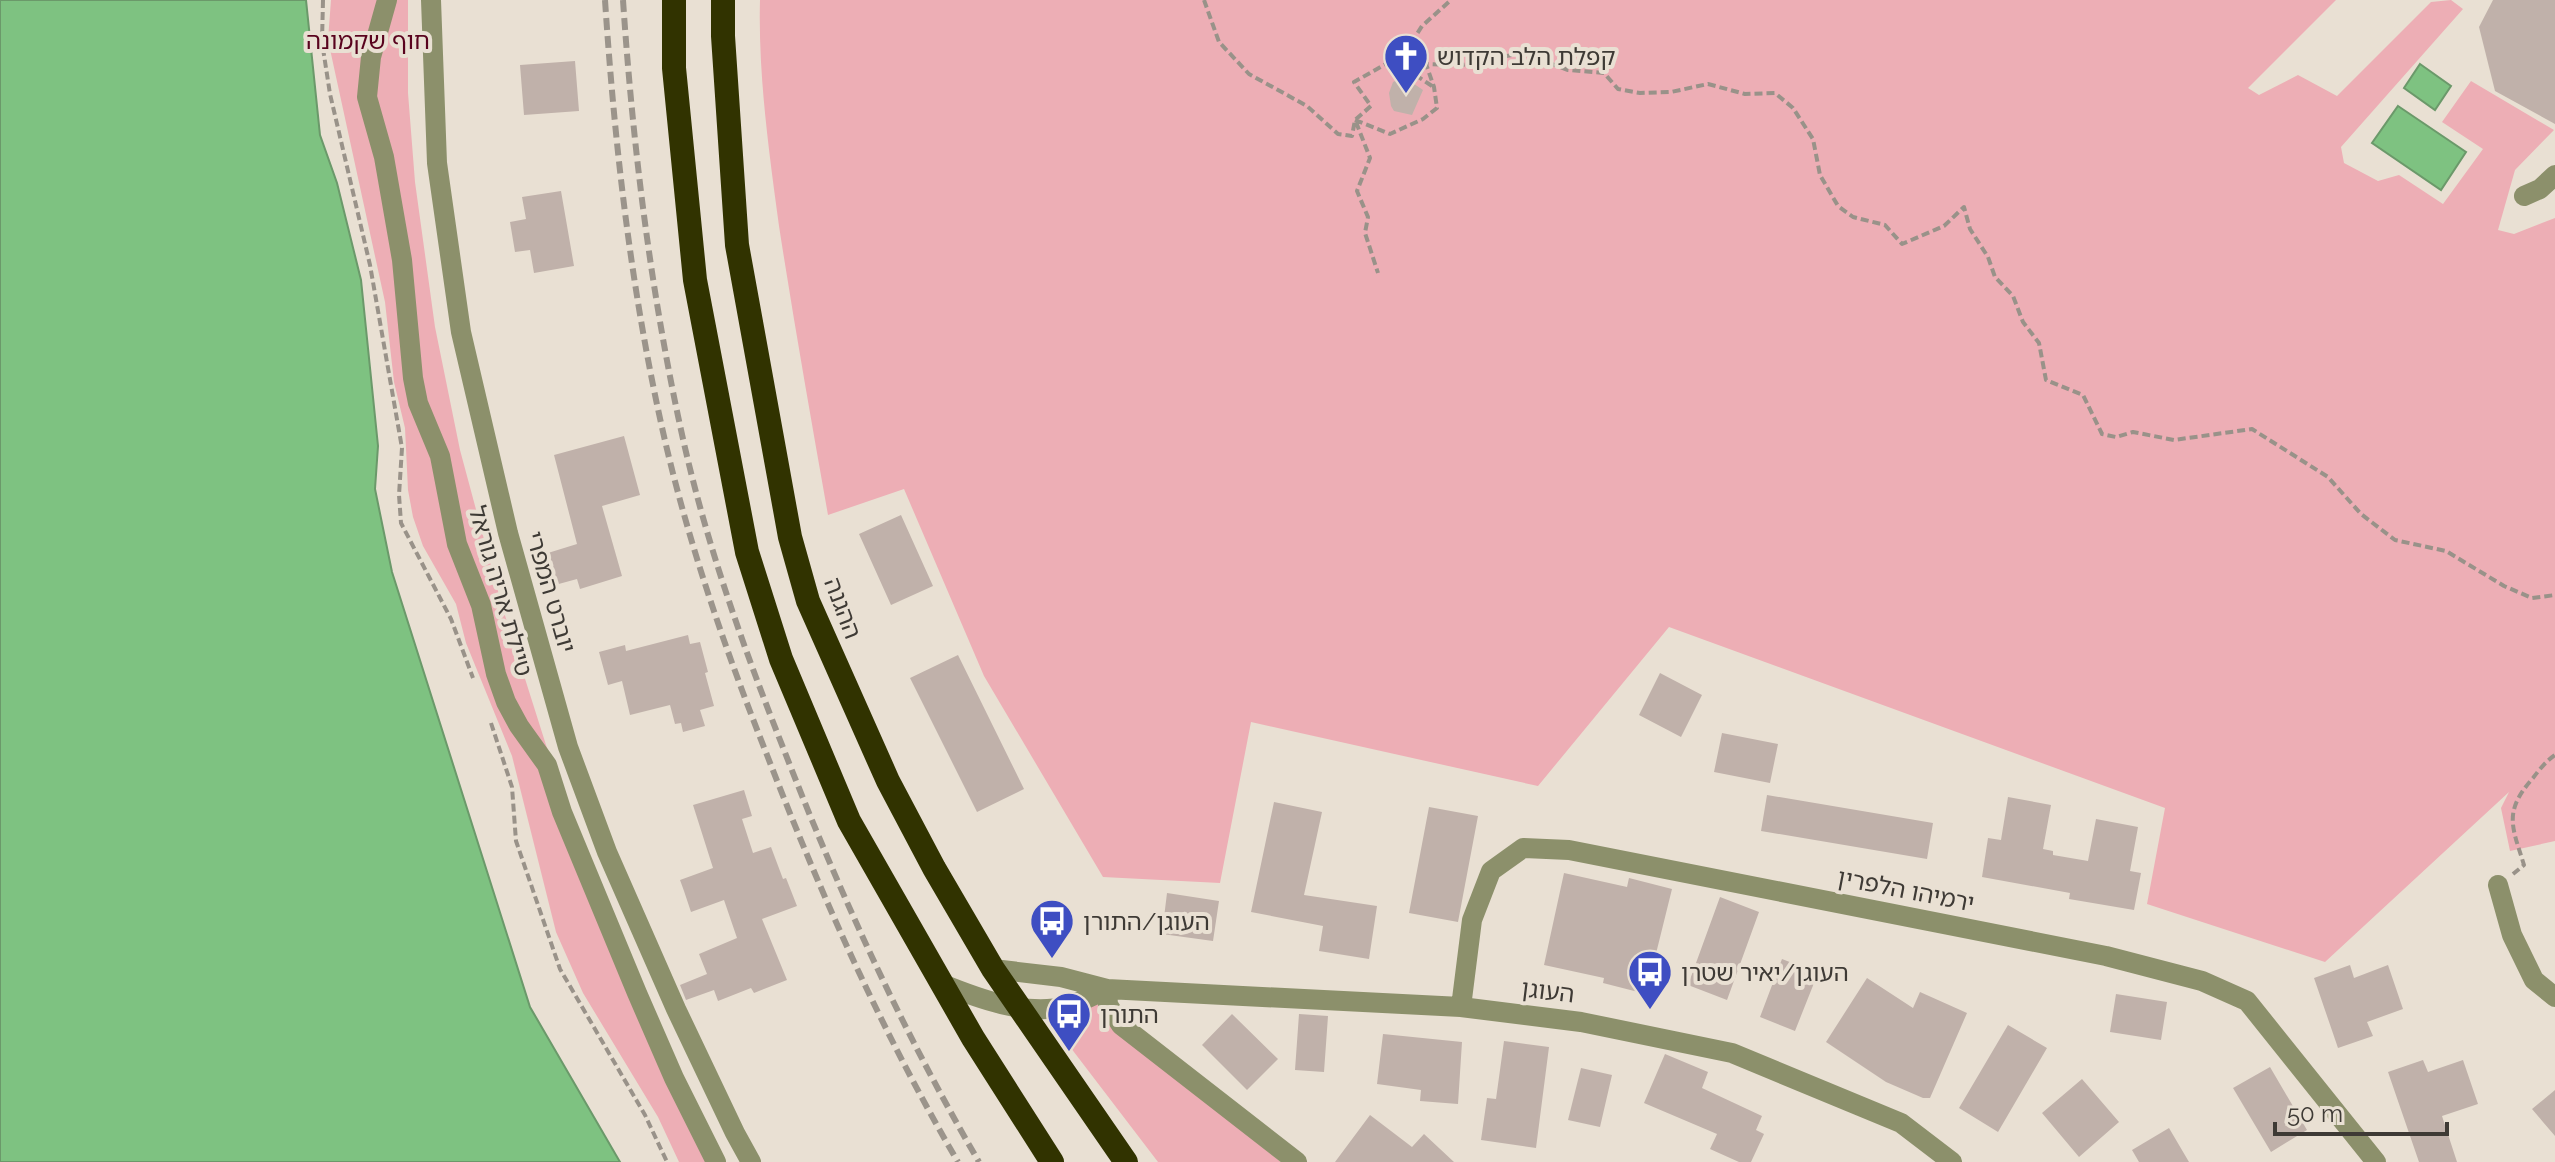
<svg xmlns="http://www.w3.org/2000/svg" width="2555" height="1162" font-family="Raleway,'Noto Sans Hebrew',sans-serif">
<rect width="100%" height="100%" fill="#e9e0d3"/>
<path fill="#edaeb5" d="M331,0H408V93L415,182L435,327L460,450L502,606L546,745L596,881L656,1023L723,1162H679L658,1117L583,993L556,932L512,756L466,643L456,604L423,546L413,517L408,490L405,428L394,382L385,302L328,40Z
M760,0H2336L2248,88L2259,95L2298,75L2337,96L2431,2L2451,0L2463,9L2341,147L2344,163L2378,181L2399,175L2443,204L2483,149L2442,122L2471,81L2554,130L2515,170L2498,230L2514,234L2555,218V841L2510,851L2501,808L2509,792L2325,962L2147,904L2165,808L1669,627L1538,786L1251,722L1220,883L1103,877L984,676L904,489L828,515C811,419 794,323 779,226C769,151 758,75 760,0Z
M1101,998L1106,1022L1281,1162H1158L1048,1018Z"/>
<path fill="#7ec281" stroke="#6b996a" stroke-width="2" d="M0,0H306L320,135L337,183L361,280L378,446L375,489L392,572L530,1007L620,1162H0Z
M2420,64L2451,86L2435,110L2404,88Z
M2398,106L2466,152L2441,190L2372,143Z"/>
<path fill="#c0b1aa" d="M2493,0H2555V124L2495,91L2479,27Z
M575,61L579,111L524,115L520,65Z
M1404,77L1423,90L1412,115L1394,111L1391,106L1389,93L1393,82Z
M561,191L574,266L534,273L530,250L515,252L510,222L526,219L522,197Z
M624,436L640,495L602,506L622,576L580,589L577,579L544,588L535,557L577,544L554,455Z
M901,515L933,586L891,605L859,534Z
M688,635L690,644L700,642L708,672L705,673L714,706L700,710L705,726L683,732L681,723L675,724L670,705L630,715L622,681L608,685L599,652L625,645L626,651Z
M958,655L1024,789L977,812L910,678Z
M1660,673L1702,695L1681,737L1639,715Z
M1722,733L1778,744L1770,783L1714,772Z
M744,790L752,816L742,819L753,853L771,847L783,879L786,878L797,906L762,919L787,980L754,993L751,988L718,1001L714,990L686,1000L680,985L707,974L699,954L737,938L724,900L691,912L684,891L680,880L713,868L693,805Z
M1767,795L1933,823L1927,859L1761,831Z
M2008,797L2051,805L2043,849L2053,851V855L2088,861L2096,819L2138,827L2130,871L2141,873L2134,910L2069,899L2070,893L1982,877L1988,838L2001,840Z
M1274,802L1322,812L1304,895L1377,906L1369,959L1319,951L1323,926L1251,912Z
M1429,807L1478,816L1458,922L1409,913Z
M1564,873L1627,887L1629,878L1672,889L1646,994L1603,983L1604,978L1544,965Z
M1167,893L1219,901L1213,941L1162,934Z
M1720,897L1759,912L1727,1000L1688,985Z
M1782,959L1818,973L1795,1031L1760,1017Z
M2350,965L2354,978L2388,965L2403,1009L2367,1022L2373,1036L2338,1048L2314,978Z
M1867,978L1913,1008L1920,992L1967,1013L1930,1098H1923L1886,1082L1826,1042Z
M2116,994L2167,1002L2161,1040L2110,1032Z
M1232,1014L1278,1059L1247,1090L1202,1045Z
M1299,1014L1328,1016L1324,1072L1295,1070Z
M2008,1025L2047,1048L1998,1132L1959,1108Z
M1383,1034L1462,1042L1458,1104L1420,1101L1421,1090L1377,1084Z
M1504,1041L1549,1047L1536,1148L1481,1140L1487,1098L1496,1099Z
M1665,1054L1708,1072L1702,1088L1762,1116L1756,1130L1764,1134L1751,1162H1739L1710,1149L1717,1134L1644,1103Z
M2423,1060L2428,1072L2463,1060L2478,1104L2442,1116L2457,1162H2419L2388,1072Z
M2270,1067L2307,1130L2271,1152L2233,1088Z
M1581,1068L1612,1075L1600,1127L1568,1120Z
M2082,1079L2119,1122L2079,1157L2042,1113Z
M2555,1090V1136L2532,1109Z
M1370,1115L1412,1147L1424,1134L1454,1162H1335Z
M2169,1128L2189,1162H2139L2132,1150Z"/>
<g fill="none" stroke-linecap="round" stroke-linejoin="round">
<path stroke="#999289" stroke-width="4" stroke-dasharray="8 4" stroke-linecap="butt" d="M323,0L322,42L330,94L370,265L402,448L399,495L401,523L451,619L473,678
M1204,0L1219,42L1249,74L1307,106L1338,134L1352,136L1355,120L1371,106L1354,82L1393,60
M1432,86L1393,60L1408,48L1422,26L1451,0
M1355,120L1390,134L1423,119L1437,108L1434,87L1426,64L1462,65L1522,53L1568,70L1604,73L1618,89L1640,93L1671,92L1708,84L1745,94L1775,93L1793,108L1813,139L1820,175L1838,206L1853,217L1885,225L1902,244L1944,226L1964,207L1970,229L1988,257L1995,277L2013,296L2023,322L2039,343L2046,380L2083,395L2102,434L2116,437L2133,432L2174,440L2252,429L2328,477L2361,514L2395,540L2446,551L2504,586L2532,598L2555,595
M1356,122L1370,158L1357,191L1368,217L1365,233L1378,273
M491,723L512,787L516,841L560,969L645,1115L667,1162
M2513,874L2524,865C2512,826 2503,812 2533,778C2539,770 2546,761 2555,755"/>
<path stroke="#8c906b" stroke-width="20" d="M387,0L371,57L367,97L384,157L402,260L413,378L418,403L440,456L457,544L481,605L496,674L506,702L519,726L547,765L562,812L637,993L674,1078L716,1162
M431,0L437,163L461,332L508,533L568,747L607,852L676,1009L735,1133L751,1162
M2524,196L2540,189L2555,175
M2498,885L2512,935L2534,980L2555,997
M993,969L1061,977L1107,989L1461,1007L1581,1022L1732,1053L1901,1123L1952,1162
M940,983C977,998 1026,1017 1067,1006C1081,1002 1094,995 1107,989
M1107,989L1108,1005L1121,1025L1297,1162
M1461,1007L1472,920L1491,871L1523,848L1569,850L2106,956L2202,981L2247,1001L2376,1162"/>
<path stroke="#313300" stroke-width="24" d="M674,0V68L695,280L747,552L781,659L849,821L973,1038L1052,1162
M723,0V36L737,245L790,537L808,601L888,781L934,868L993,969L1126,1162"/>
<path stroke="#9b948b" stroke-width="6" stroke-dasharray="12 6" stroke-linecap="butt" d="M605,0C615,150 632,299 666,445C691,551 727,654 767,755C821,895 882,1032 958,1162
M623,0C633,148 651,295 683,439C707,546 744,649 784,750C839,892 902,1030 979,1162"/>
</g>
<defs>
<g id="church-pin" transform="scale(2.3)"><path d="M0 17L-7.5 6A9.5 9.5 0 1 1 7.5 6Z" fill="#3e4ec2" stroke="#e9e0d3"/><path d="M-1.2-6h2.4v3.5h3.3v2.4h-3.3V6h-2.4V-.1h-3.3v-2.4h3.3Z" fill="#fff"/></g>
<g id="bus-pin" transform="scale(2.3)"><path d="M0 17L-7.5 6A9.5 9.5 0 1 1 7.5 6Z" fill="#3e4ec2" stroke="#e9e0d3"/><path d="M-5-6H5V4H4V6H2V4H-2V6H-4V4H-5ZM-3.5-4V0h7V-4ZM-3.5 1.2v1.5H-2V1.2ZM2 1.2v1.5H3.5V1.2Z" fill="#fff"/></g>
</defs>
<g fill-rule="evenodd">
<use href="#church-pin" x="1406" y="56"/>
<use href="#bus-pin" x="1052" y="921"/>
<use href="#bus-pin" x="1650" y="972"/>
<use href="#bus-pin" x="1069" y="1014"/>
</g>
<g text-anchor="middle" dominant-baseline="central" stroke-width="8" stroke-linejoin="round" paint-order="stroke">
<g font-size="24" fill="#59031e" stroke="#e9e0d3">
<text x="368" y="40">חוף שקמונה</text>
</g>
<g font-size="24" fill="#3e3a35" stroke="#e9e0d3" text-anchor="start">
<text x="1437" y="56">קפלת הלב הקדוש</text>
<text x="1083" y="921">העוגן/התורן</text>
<text x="1681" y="972">העוגן/יאיר שטרן</text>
<text x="1100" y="1014">התורן</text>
</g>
<g font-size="24" fill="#3e3a35" stroke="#e9e0d3">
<text transform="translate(501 591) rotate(74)">טיילת אריה גוראל</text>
<text transform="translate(551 592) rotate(74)">יוברט המפרי</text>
<text transform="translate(843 608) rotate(69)">ההגנה</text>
<text transform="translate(1906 890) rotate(11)">ירמיהו הלפרין</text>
<text transform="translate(1548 991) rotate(7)">העוגן</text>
</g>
</g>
<path d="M2275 1122v12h172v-12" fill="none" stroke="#3e3a35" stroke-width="4"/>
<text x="2287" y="1122" font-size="24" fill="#3e3a35" stroke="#e9e0d3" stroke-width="6" paint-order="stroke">50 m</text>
</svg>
